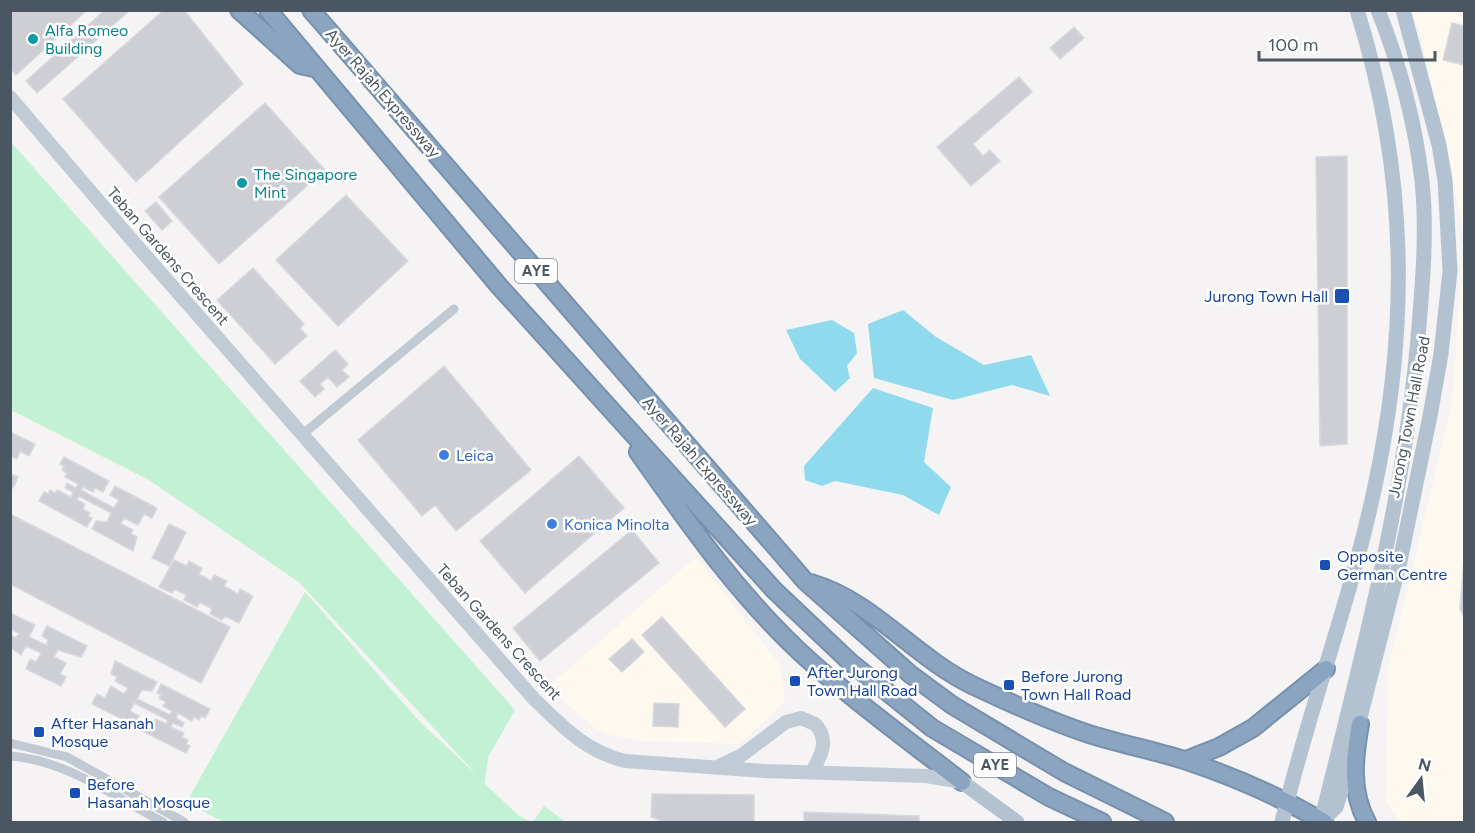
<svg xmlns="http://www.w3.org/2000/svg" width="1475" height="833" font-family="Figtree,sans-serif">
<rect width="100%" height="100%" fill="#f5f3f3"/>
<path fill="#fdf9ef" d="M1411,11H1464V822H1401L1386,801L1388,669L1452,404L1464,234L1418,25Z
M696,557L780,665L785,702L740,744L639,741L606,734L593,727L548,687Z"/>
<path fill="#c3f1d5" d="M10,141L515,710L488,757L485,784L518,815L531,822H224L186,803L305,592L421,723L477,775L300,583L149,480L11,410Z
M544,806L566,822H533Z"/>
<path fill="#90daee" d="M903,310L936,337L984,365L1031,355L1050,396L1012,385L953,400L874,378L868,324Z
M832,320L854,333L857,353L847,366L850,378L835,392L800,359L786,330Z
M873,388L933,408L924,462L951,487L939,515L903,495L835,481L822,486L805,480L804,466Z"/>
<path fill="#cdcfd5" stroke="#d7d9de" stroke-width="1.5" d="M10,10H87L16,75L10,68Z
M105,10H130L37,93L26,81Z
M164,10H184L243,84L136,182L63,99Z
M1452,23L1464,26V65L1443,60Z
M1074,27L1084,38L1060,59L1050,48Z
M1019,77L1032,92L973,144L983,156L990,150L1000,161L971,186L937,147Z
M265,103L325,170L219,264L159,197Z
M1347,156V444L1320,446L1316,157Z
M346,195L408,261L338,326L276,260Z
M156,202L172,221L162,230L145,211Z
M253,268L304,324L300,328L307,336L275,364L217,300Z
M335,350L348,364L342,370L349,377L337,387L328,377L320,384L324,389L315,397L300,381Z
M444,366L531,470L456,531L435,505L422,516L358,440Z
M10,432L35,444L29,456L20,451L17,459L10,456Z
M579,456L624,508L525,593L480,541Z
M64,457L109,481L103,492L95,488L93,492L83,487L81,490L114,508L119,500L110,495L115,486L157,508L152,518L144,514L138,525L124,518L121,524L133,530L131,534L137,537L133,551L92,529L96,521L107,522L111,513L79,496L77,500L85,504L83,509L90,513L88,516L92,518L87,527L39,501L44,492L48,494L50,490L55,493L57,490L71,497L73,492L65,488L67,483L76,488L78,484L65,477L67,473L62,470L64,466L60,464Z
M10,474L18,477L13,488L10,486Z
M10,514L230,627L201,683L10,584Z
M169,524L186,532L169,566L152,558Z
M632,530L659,563L540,661L513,628Z
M1464,559V617L1460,609Z
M174,560L187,566L189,561L202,568L199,574L211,581L214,575L227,581L224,586L238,594L240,589L253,596L239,623L225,616L222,620L210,614L212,609L200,602L197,607L184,600L186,595L174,589L172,593L159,587Z
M10,613L35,625L29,637L46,645L48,640L42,636L47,626L87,646L81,657L58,650L54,657L66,663L60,674L66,677L61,686L26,669L30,659L36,662L41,653L26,646L21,655L10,647V635L16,638L19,633L10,629Z
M662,617L745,709L725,727L642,635Z
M632,639L644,652L622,672L609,659Z
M115,661L157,682L152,691L142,690L137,699L170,715L172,711L163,706L166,702L159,698L161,695L157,693L161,684L210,709L205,718L201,716L199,720L194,717L192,721L178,713L176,718L184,723L182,727L173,723L171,727L184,733L182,737L188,740L186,744L190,746L186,753L140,730L146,719L154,723L156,719L166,724L168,720L134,703L130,711L139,716L134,725L92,704L97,694L105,698L111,686L124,694L128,688L115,681L117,677L111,674Z
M654,703L679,704L678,727L653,726Z
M652,794L754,795V822H664L651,817Z
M804,812L919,816V822H804Z"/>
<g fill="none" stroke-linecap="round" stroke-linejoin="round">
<g stroke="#7690ad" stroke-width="20">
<path id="highway" d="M239,10L300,65L314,68
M268,10L499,286L774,590L850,662L932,728L1049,797L1102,822
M311,10L805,581L910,674L952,705L1064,772L1165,822
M638,452C691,527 743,602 812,663C859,705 912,743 962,782
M811,583C873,601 914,657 972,685C1008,702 1047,720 1086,733C1119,744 1153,750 1187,761C1235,777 1280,797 1324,822
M1360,724C1354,758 1350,791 1367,822
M1186,760L1219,747L1253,728L1326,669"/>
</g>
<path stroke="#c1cad2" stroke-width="9" d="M303,434L454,309
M10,743L67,757L184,822
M10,756C67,760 114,797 163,822"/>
<path stroke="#c1cbd6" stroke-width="14" d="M10,97L131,239L534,699C563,727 585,751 625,761L764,771L926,776L962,782
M719,766L742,755L786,722L801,718L815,724C830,739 821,756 812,772"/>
<path stroke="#b3c2d1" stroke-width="15" d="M962,782L1017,822
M1321,821L1336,807L1341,792L1400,561L1430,416L1441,354L1450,271L1445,180L1439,145L1403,10
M1282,822C1308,712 1349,605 1373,495C1410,329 1408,173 1357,10
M1321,822C1361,659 1406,494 1419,326C1423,278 1427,229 1422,181C1415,122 1400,65 1378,10"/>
<use href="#highway" stroke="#8ba5c1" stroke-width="16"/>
</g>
<g fill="#0f9aa8" stroke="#fff" stroke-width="2">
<circle cx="33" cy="39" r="6"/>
<circle cx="242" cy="183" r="6"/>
</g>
<g fill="#1a4fb4" stroke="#fff" stroke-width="2">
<rect x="1334" y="288" width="16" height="16" rx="3"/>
<rect x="1319" y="559" width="12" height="12" rx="3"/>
<rect x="789" y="675" width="12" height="12" rx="3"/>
<rect x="1003" y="679" width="12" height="12" rx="3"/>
<rect x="33" y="726" width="12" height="12" rx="3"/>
<rect x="69" y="787" width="12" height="12" rx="3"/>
</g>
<g fill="#3f7fe0" stroke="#fff" stroke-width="2">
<circle cx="444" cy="455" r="6"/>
<circle cx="552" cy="524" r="6"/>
</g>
<g text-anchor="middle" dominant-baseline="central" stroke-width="5" stroke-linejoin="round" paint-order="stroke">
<g fill="#fff" stroke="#808990" stroke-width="1.5">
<rect x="515" y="259" width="42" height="24" rx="4.5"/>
<rect x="974" y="753" width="42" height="24" rx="4.5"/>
</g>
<g font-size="15" font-weight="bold" fill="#4a5661">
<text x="536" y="271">AYE</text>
<text x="995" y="765">AYE</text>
</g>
<g font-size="16" fill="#0d838f" stroke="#fff" text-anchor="start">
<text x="45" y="30">Alfa Romeo<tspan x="45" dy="18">Building</tspan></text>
<text x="254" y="174">The Singapore<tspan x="254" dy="18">Mint</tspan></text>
</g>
<g font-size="16" fill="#4a5661" stroke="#fff">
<text transform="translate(383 93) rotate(49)">Ayer Rajah Expressway</text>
<text transform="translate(168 256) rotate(49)">Teban Gardens Crescent</text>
<text transform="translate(1409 417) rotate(-79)">Jurong Town Hall Road</text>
<text transform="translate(700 461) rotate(49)">Ayer Rajah Expressway</text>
<text transform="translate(499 632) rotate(48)">Teban Gardens Crescent</text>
</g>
<g font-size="16" fill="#164399" stroke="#fff" text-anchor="start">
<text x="1328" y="296" text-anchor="end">Jurong Town Hall</text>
<text x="1337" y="556">Opposite<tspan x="1337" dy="18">German Centre</tspan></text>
<text x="807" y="672">After Jurong<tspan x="807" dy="18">Town Hall Road</tspan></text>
<text x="1021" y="676">Before Jurong<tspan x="1021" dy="18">Town Hall Road</tspan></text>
<text x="51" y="723">After Hasanah<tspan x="51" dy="18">Mosque</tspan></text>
<text x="87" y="784">Before<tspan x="87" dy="18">Hasanah Mosque</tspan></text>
</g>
<g font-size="16" fill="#366cbe" stroke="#fff" text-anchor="start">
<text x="456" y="455">Leica</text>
<text x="564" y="524">Konica Minolta</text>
</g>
</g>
<rect width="1475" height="833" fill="none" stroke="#4a5661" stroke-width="24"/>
<g transform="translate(1421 779) rotate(15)" stroke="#ffffff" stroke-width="4.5" paint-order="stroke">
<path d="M0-4.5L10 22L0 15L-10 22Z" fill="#4a5661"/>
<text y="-9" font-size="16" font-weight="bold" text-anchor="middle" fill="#4a5661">N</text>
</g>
<path d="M1259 51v9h176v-9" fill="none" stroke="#4a5661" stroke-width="3"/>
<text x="1268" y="51" font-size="18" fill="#4a5661" stroke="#ffffff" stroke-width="4.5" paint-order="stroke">100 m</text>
</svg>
